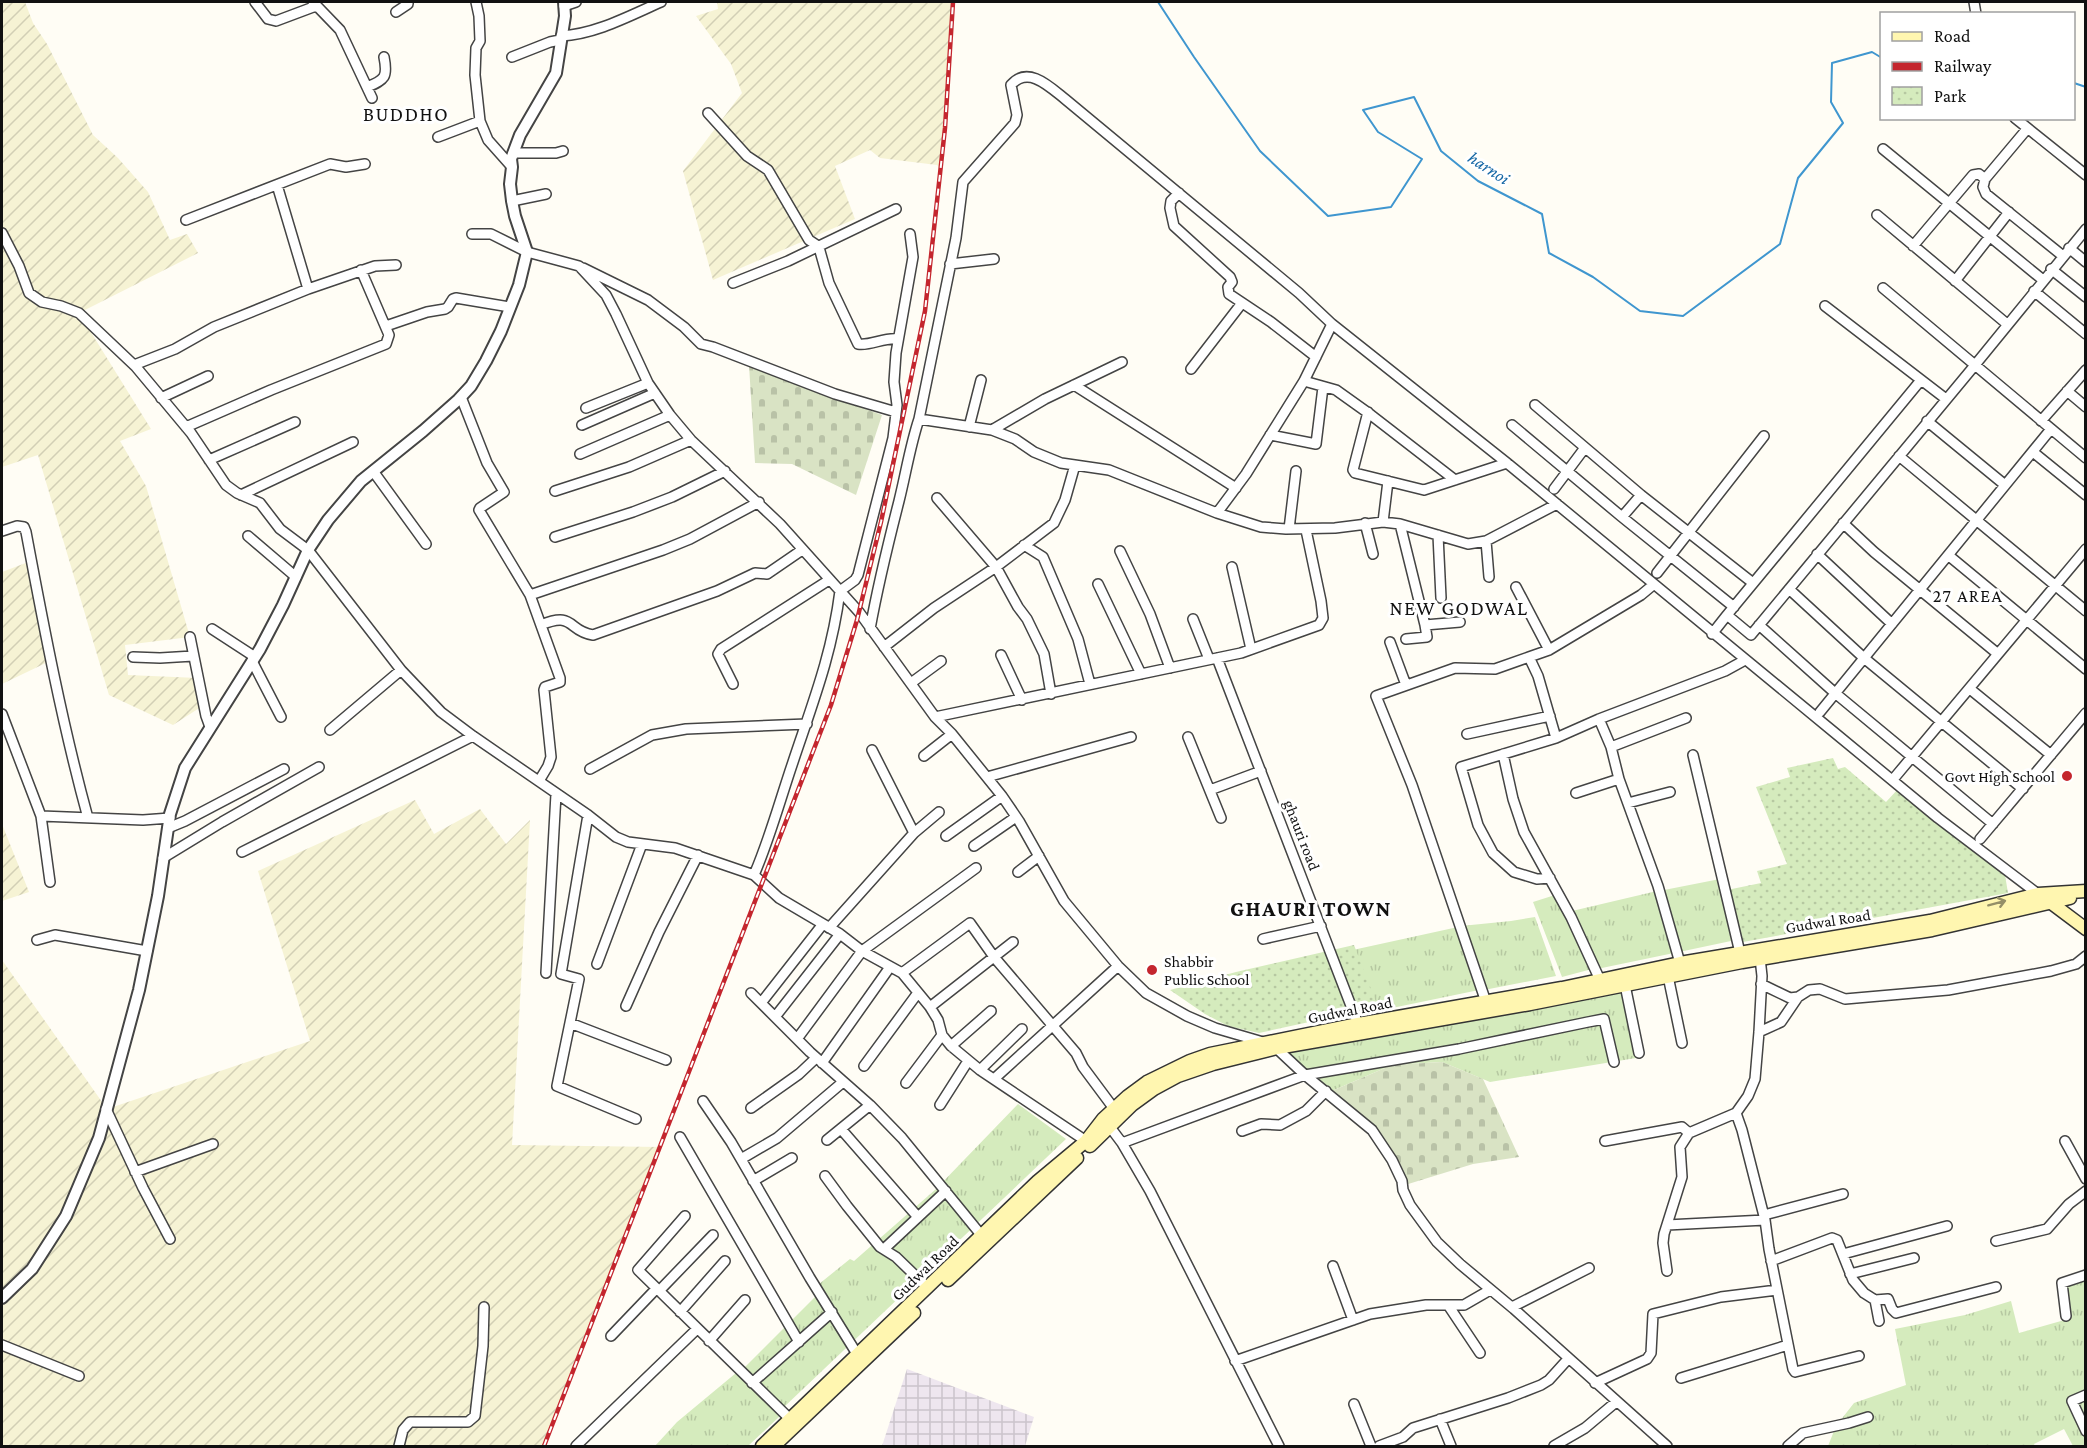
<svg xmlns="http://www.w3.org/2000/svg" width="2087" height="1448" font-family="'Crimson Pro',serif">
<defs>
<pattern id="industrial-grid" width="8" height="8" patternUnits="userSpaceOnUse" patternTransform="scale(1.5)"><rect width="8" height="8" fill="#eee6ef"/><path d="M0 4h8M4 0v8" fill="none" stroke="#cbc4cc"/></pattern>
<pattern id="farmland-furrows" width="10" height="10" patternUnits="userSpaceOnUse" patternTransform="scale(1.5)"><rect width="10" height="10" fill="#f6f3d4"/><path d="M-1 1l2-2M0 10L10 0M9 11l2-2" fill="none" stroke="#d2cfb5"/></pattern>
<pattern id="grass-tufts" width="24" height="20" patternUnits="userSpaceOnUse" patternTransform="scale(1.5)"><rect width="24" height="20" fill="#d5ebbd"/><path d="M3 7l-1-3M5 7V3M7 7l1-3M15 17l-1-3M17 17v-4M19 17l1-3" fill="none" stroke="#b6c8a1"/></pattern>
<pattern id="cemetery-stones" width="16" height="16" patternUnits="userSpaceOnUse" patternTransform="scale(1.5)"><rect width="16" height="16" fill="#d9e3c4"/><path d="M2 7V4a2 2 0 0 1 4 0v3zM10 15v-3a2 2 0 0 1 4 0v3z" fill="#b9c2a7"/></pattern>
<pattern id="park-dots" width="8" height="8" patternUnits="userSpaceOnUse" patternTransform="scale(1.5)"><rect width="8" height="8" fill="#d5ebbd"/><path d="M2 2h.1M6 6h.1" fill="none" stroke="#b6c8a1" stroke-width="1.8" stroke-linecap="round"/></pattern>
</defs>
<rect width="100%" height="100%" fill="#fffdf5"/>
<path fill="url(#industrial-grid)" d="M907,1369L1034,1417L1025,1446H882Z"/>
<path fill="url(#farmland-furrows)" d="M2,2H25L33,23L47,44L93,135L118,158L148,192L170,240L187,234L198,253L79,313L151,429L120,441L146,486L190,637L125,645L128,675L198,678L204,705L173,725L109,695L38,455L2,467Z
M717,2H953L941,169L937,165L880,158L870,150L835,166L855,219L713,280L683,171L742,93L731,64L696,16L718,9Z
M31,561L50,661L2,684V572Z
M415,800L434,834L480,809L506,844L530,820L512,1145L661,1147L544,1446H2V960L107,1109L310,1041L258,871Z
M2,824L29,892L2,901Z"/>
<path fill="url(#grass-tufts)" d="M1720,879L1731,941L1679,952L1664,890Z
M1657,891L1674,953L1597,969L1572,911Z
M1555,895L1592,969L1562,977L1533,902Z
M1535,917L1556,976L1484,990L1461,926L1511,921Z
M1458,927L1479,990L1363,1014L1339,953Z
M1622,990L1625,994L1636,1058L1490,1082L1442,1062L1392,1065L1327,1093L1286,1058L1288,1053Z
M1018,1104L1066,1139L783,1408L744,1368L821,1291L819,1284L850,1259L854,1261L936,1189Z
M2085,1279V1446H2073L2064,1429L2034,1444L2035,1446H1828L1836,1426L1854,1403L1906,1385L1895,1329L1965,1315L2011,1301L2019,1333L2068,1319L2066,1284Z
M736,1373L780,1416L748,1446H655L677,1422Z"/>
<path fill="url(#cemetery-stones)" d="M749,365L882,415L856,495L792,464L755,463Z
M1442,1062L1483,1079L1519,1157L1473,1164L1405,1185L1371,1129L1327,1093L1392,1065Z"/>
<path fill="url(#park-dots)" d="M1833,758L1838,769L1845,767L1886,802L1898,789L2005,875L2008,893L1743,942L1727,890L1761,883L1757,871L1787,864L1756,787L1790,777L1787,768Z
M1354,945L1378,1007L1259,1033L1228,1026L1205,1014L1170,990L1236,972Z"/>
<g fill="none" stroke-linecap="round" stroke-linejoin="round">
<path stroke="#3f96cf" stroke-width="2" d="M1158,2L1194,57L1260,151L1328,216L1391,207L1422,159L1378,132L1363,110L1414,97L1441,151L1478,181L1542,214L1549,253L1593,277L1640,311L1683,316L1780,244L1798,178L1843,123L1831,102L1832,63L1872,52L1882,58
M2074,83L2086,87"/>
<g stroke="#444" stroke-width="12">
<path id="minor" d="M255,2L268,19L276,21L316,6
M313,2L340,30L372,98
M476,2L479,16L480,41L476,48L475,75L480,121L488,140L512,167
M1974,2L1976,14
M564,6L576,2
M396,12L408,4V2
M561,36C596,34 629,16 661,2
M512,57L550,42L560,40
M367,87C385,80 388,77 384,57
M708,113L747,156L768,170L809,240L818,246L820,251L829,283L858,344C871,346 884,337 898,339
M2015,118L2086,175
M2027,129L1985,179L1983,187L1986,194L2063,256
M438,137L480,121
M1883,149L2043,280
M513,153H556L563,151
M277,185L308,289
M1179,193L1171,201L1170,208L1174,226L1230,277L1232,282L1228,287L1229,294L1271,322L1316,357
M512,201L546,194
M1877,215L2007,324
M186,220L330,164L346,167L365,164
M2,233L19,266L29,293L42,302L61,306L79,313L136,367L191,433L226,485L237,493L260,503L280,529L308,550L401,670L441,712L473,736L588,815L616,837L628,842L675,848L754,875L779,898L840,934L862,951L902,973L930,1007L938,1020L942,1035L951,1046L980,1070L1086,1141
M472,234H491L527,252L579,266L606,295L616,314L648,383L670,415L691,440L780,524L859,612L935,717L952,734L1002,796L1019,821L1064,901L1118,966L1146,993L1187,1016L1215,1028L1263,1042
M1913,246L1973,175L1979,174L1985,179
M2069,248L2086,262
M950,264L994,259
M583,268L648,300L684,327L701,344L713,347L835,394L896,412
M2051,269L2086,297
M1955,281L2009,212
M733,283L788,261L896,209
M1883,288L2086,458
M2034,291L2086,334
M1825,306L1946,399
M386,326L427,312L445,309L448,307L453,299L456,298L510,307
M134,365L175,349L214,327L308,289L375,266L396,265
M1191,369L1242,303
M1921,380L1727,615L1751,635L1975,365L2086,229
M1304,381L1336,390L1371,415L1455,480
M1074,385L1236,488
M2067,391L2086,407
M461,397L487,463L504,492L480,508L479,510L530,595L560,678V682L545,687L544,690L551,757L548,766L539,781
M161,398L208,376
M1535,405L1641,495L1753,583
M586,408L648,383
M1368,412L1353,470L1355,473L1424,490L1507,463
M919,419L992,430L1015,439L1034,452L1061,463L1109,470L1217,513L1246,474L1304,381L1332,324
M1927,421L2005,485
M2041,421L2086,370
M582,425L655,393
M1512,425L1622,517L1734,607
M186,427L271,390L386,344L389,335L361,270
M969,427L981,380
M992,430L1045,399L1122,362
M1270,435L1316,444L1323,387
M2033,452L2086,495
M580,454L670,415
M1899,456L2086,611
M209,460L295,422
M373,471L426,544
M1554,489L1584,449
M555,491L629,467L691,440
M241,495L353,442
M937,498L996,567L1018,607L1027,619L1044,654L1051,694
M1217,513L1261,527L1286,529L1335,528L1383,522L1400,524L1468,544L1486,541L1557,504
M1622,517L1641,495
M1383,522L1388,481
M1365,523L1373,554
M1843,523L1874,552L1998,654
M1400,524L1425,625L1460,622
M1289,529L1296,471
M2,531L17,526L24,527L26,532C44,628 62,723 88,818
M1438,535L1441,598
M248,536L296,577
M555,537L633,512L672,497L725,471
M1486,541L1489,577
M1024,545L1043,557L1078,639L1090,684
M1120,551L1150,614L1170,668
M1817,554L1892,624
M1948,555L2086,669
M1232,567L1251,649
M1657,573L1764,436
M1098,584L1141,674
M1516,587L1549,650
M1789,589L1864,658L2023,789
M530,595L663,550L690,539L759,502
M1193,619L1209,659
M541,625C575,611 567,631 593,635L717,591L755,573L767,574L802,550
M1759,625L1835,693L1993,824
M212,629L255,657
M870,629C878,585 888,544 899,501C906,473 910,446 919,419L956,238L963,182L1015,123L1017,115L1011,85C1028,65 1050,87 1065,99L1299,293L1332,324L1507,463L1835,733L1938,818L2038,894
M1712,634L1727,615
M190,637L206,716L210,727
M1406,639L1427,637L1425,625
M1390,642L1406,685
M884,647L934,608L996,567L1054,523L1065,500L1075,465
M1001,655L1022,700
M133,657L160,658L193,656
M1529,657L1538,676L1556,738
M1217,658L1358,1024
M252,661L281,717
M911,683L941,661
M733,684L718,654L721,649L829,580
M1970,689L2051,755
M1820,712L2051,429
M2,714L41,816L50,882
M935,717L1241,653L1319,625L1323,618L1321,601L1306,530
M1599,719L1611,747L1619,779
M330,730L401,670
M1467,734L1550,716
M1188,737L1221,818
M1611,747L1686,718
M872,750L914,833
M1503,754L1513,799L1524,832L1571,917L1600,980
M1693,755L1741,957
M924,756L952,734
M590,769L652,735L686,729L807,724
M987,777L1131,737
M1895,777L2086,549
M1210,790L1261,771
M1576,793L1619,779L1658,886L1680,963
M1628,803L1670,792
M588,815L561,974L579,979L557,1086L636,1119
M41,816L143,820L170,818
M168,828L185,821L284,769
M946,836L1002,796
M1980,839L2086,713
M974,846L1016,817
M242,852L473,736
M163,858L222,822L319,767
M1018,872L1039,856
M754,875C770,838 780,800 793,762C813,702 832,654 840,591L855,580L858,575L893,438L897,405L894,382L896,353L913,257L910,234
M1550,878L1537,879L1514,872L1493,853L1478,825L1461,767L1556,738L1599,719L1725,671L1745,660
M829,928L914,833L939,812
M1263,939L1321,926
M37,940L55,935L147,951
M1760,958L1762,976L1759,1032L1755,1079L1748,1096L1736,1113L1742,1130L1765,1220L1769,1249L1793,1369L1795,1372L1859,1356
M597,964L642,844
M546,973L556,794
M902,973L970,923L994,957L1076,1053L1083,1067L1115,1110
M1668,976L1682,1043
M1761,984L1790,998L1798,997
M1625,985L1639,1053
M751,993L810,1052L870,1105L902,1138L982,1236
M1486,1002L1412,785L1376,696L1455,668L1495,669L1529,657L1549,650L1641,595L1653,585
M761,1003L823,924
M626,1006L659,932L698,855
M930,1007L1013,942
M775,1017L840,934
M570,1023L666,1060
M1759,1032L1781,1022L1798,997L1809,990L1820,989L1845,999L1948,990L2051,971L2076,964L2086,956
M797,1039L862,951L976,868
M951,1046L991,1011
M1274,1046L1305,1075L1372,1130L1392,1160L1402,1181L1403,1190L1410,1205L1437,1242L1460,1264L1514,1309L1667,1446
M822,1063L890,967
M864,1066L917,994
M980,1070L1022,1029
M994,1079L1118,966
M906,1083L942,1035
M703,1101L731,1142L810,1278L857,1354
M940,1105L968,1061
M751,1108L799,1074L816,1058
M106,1109L143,1188L170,1239
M1107,1123L1122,1143L1150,1191L1279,1446
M841,1129L917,1216
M1242,1131L1261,1124L1280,1125L1306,1111L1326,1091
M680,1137L799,1342
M827,1140L870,1105
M1605,1141L1682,1127L1689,1133L1736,1113
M2065,1141L2086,1179
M1122,1143L1305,1075L1459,1049L1588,1022L1604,1019L1614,1062
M741,1159L777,1138L843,1082
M135,1172L213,1144
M825,1176L847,1206L880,1247L896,1257L928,1288
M753,1181L792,1158
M1764,1215L1843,1194
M685,1216L638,1270L790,1419
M1667,1225L1765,1220
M1996,1241L2047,1229L2069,1204L2086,1191
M884,1249L946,1191
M1843,1254L1947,1226
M1771,1261L1832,1238L1837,1240L1853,1280L1864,1293L1875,1300L1879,1321
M1333,1266L1353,1320
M1667,1271L1663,1243L1664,1234L1682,1177L1680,1147L1689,1133
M1850,1274L1914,1258
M659,1291L713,1235
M1875,1300L1888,1299L1892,1309L1896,1313L1996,1287
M1448,1305L1480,1353
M1512,1307L1589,1268
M680,1312L725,1261
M2066,1316L2062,1283L2086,1275
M611,1336L656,1289
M709,1341L745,1300
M2,1345L79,1376
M1235,1361L1370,1314L1426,1305H1464L1490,1290
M1681,1378L1788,1345
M752,1383L832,1312
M1595,1383L1647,1359L1651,1353L1653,1314L1721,1297L1777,1290
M2086,1395L2072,1401L2086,1431
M1354,1404L1371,1446
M1440,1419L1451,1446
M399,1446L403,1430L410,1422H468L475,1416L483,1346L484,1307
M576,1446L697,1329
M1379,1446L1403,1437L1413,1428L1508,1398L1541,1385L1549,1380L1568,1359
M1554,1446L1585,1428L1616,1402
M1788,1446L1803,1433L1849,1423L1868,1417"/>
</g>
<g stroke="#444" stroke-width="14">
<path id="tertiary" d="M2,1298L32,1269L66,1216L99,1138L139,990L158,896L170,814L185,768L260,649L283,605L308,550L328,520L361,481L423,431L458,400L471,386L486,361L501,331L519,285L527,252L515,216L512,201L510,184L512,167L511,159L520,135L556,73L565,16L564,2"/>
</g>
<g stroke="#333" stroke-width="15">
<path id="secondary" d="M2046,899L2086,929
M1090,1146L1132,1105L1154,1089L1178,1076L1213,1064L1277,1048L1530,1004L1742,962L1932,930L2070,898
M948,1280L1077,1158
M762,1446L1038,1181L1086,1141L1103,1119L1128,1096L1147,1082L1190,1061L1210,1054L1358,1024L1562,988L1680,963L1930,921L2038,894L2086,891
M774,1446L914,1313"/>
</g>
<use href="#minor" stroke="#fff" stroke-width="9"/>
<use href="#tertiary" stroke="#fff" stroke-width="10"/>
<use href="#secondary" stroke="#fff6b0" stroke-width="12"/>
<g stroke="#c4262e" stroke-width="4.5">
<path id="rail" d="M544,1446L831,705L857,620L881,522L925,311L945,128L953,2"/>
</g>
<use href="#rail" stroke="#fff" stroke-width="2" stroke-dasharray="7" stroke-linecap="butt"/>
</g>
<defs><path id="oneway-shaft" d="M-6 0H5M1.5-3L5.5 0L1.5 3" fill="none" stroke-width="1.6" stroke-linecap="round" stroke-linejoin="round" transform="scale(1.5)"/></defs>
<use stroke="#948f68" href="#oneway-shaft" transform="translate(1997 903) rotate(-15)"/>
<g fill="#c4262e" stroke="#fff" stroke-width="2">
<circle cx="2067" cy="776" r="6"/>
<circle cx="1152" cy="970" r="6"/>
</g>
<g text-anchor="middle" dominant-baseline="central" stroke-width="6" stroke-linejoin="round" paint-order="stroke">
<g font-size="16" fill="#111" stroke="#fff" text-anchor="end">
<text x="2055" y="776">Govt High School</text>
<text x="1164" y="961" text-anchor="start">Shabbir<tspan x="1164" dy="18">Public School</tspan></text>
</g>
<g font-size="16" fill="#111" stroke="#fff">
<text transform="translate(1302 835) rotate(69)">ghauri road</text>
<text transform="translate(1828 921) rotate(-9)">Gudwal Road</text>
<text transform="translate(1350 1010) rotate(-11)">Gudwal Road</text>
<text transform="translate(925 1268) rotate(-44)">Gudwal Road</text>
</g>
<g font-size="18" font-style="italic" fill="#1768a6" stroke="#fff">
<text transform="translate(1489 168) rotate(33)">harnoi</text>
</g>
<g font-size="18" letter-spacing="1.5" fill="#111" stroke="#fff">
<text x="1968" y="596">27 AREA</text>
</g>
<g font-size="20" letter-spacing="1.5" fill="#111" stroke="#fff">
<text x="406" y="114">BUDDHO</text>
<text x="1459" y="608">NEW GODWAL</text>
</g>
<g font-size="22" font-weight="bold" letter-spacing="1.5" fill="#111" stroke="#fff">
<text x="1311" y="908">GHAURI TOWN</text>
</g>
</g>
<rect width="2087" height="1448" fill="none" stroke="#111111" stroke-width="6"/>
<rect x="1880" y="12" width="195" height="108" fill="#ffffff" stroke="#a0a0a0" stroke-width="1.5"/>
<rect x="1892" y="32" width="30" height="9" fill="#fff6b0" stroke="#a0a0a0" stroke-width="1.5"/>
<text x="1934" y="42" font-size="18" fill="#111111">Road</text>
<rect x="1892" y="62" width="30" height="9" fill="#c4262e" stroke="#a0a0a0" stroke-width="1.5"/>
<text x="1934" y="72" font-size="18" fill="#111111">Railway</text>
<rect x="1892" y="87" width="30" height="18" fill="url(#park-dots)" stroke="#a0a0a0" stroke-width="1.5"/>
<text x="1934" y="102" font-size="18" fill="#111111">Park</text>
</svg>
